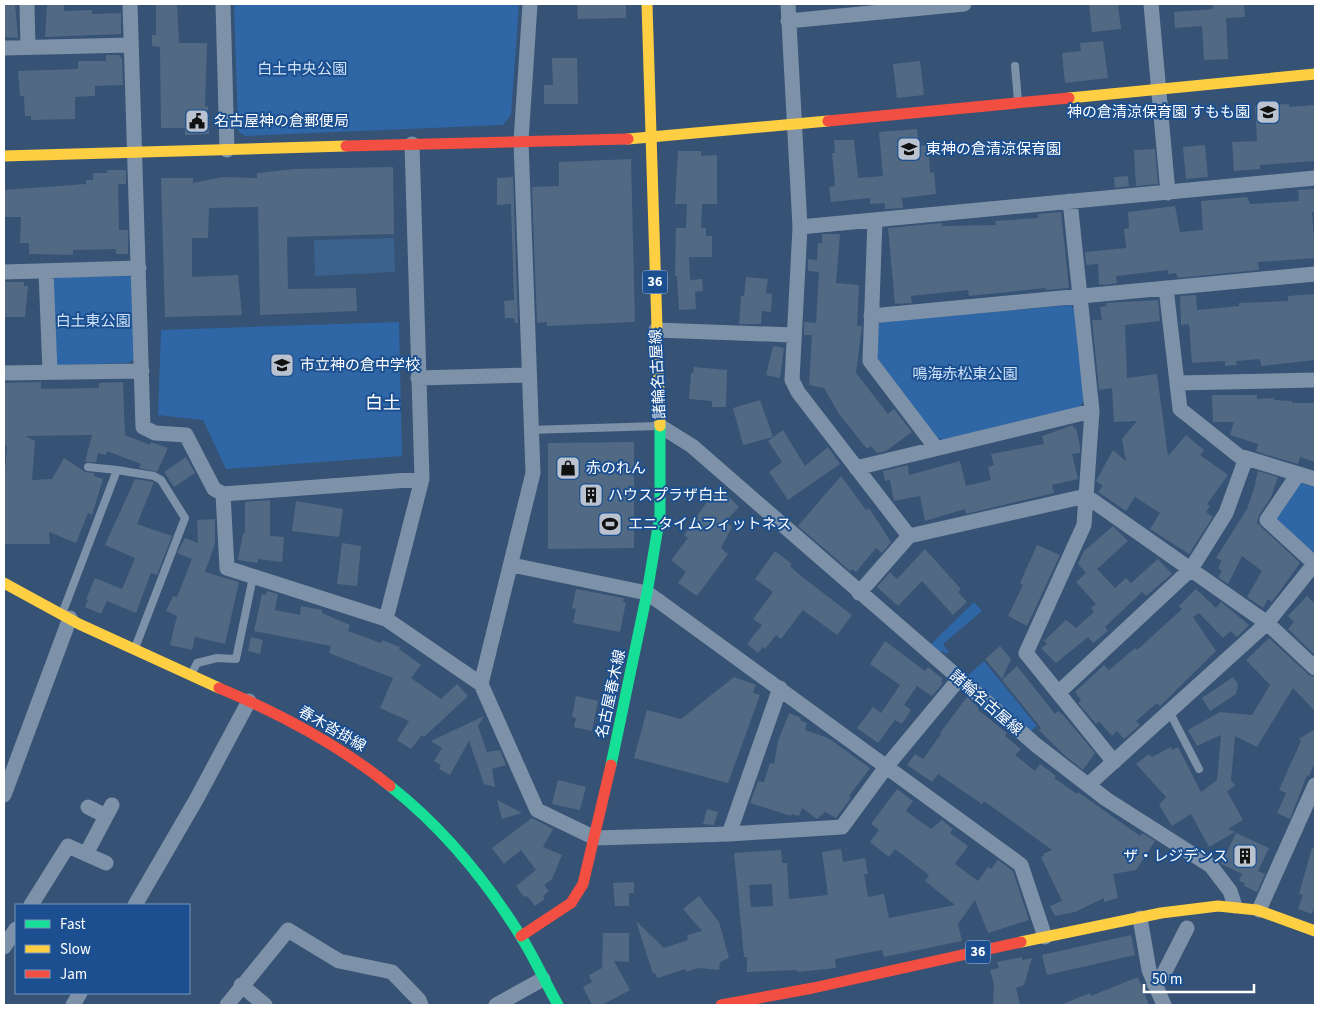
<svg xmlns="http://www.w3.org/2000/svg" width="1319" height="1009" font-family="'Source Sans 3','Noto Sans JP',sans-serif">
<rect width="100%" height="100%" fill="#365274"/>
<path fill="#2f66a5" d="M234,4H519L511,115L503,125L245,136L238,131Z
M129,276L133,278L136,358L129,363L58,365L53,360L50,283L56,278L61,277Z
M1070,305L1074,309L1084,399L1080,407L943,440L936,437L876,358L877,325L883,322Z
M399,322L402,456L226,469L203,420L158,415L161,330Z
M1301,483L1315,487V551L1310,552L1275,522V516L1296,485Z
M974,602L982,611L943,644L949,652L946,654L943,651L939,654L929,646Z
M984,661L1037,726L1029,733L966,677Z"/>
<path fill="#3b618d" d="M394,238L395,272L315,276L314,240Z"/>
<path fill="#526984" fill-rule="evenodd" d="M4,4H15L18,38L4,37Z
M47,4H64V11L92,10V14L121,13V34L45,37Z
M156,4H177L179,43H207L205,107L208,106L209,134L185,135V128H161L160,47L152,46V35H156Z
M577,4H626V18L578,19Z
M1089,4H1118L1121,29L1092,32Z
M1213,4H1244L1245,17L1226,18L1228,59L1204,60L1202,26L1175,28L1174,12L1213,9Z
M1103,41L1108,78L1065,83L1062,53L1081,51L1080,43Z
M106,55H119L122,59L123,85L95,86V96L75,97V119L31,120V116H25L24,96H20L18,71L78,69V61H106Z
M552,58H577L578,104H544V85H553Z
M920,61L924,95L897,98L893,64Z
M1289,104V107L1315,105V161L1260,165V169L1234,171L1232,142L1257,141L1255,106Z
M917,129L919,146L928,145L930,173L934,172L936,194L902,198L903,208L885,209V203L870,204V198L831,202L829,187L835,186L832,153H835L834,140H854L858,178L883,176L879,132Z
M1205,145L1208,177L1186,179L1183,147Z
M1155,149L1158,184L1136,186L1134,150Z
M678,151H701V156L717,155V204H702L701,228H706V236H712V257H689L690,280L702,279L703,291L695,292L696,309L679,310L677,276H675L676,228H686L687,204H675Z
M631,159L635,322L547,326V322L537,323L532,187L559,186V162Z
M393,167L394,234L287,237L288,289L356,288L357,311L260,315L258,207L209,208L208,238H192V277L238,275L242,315L165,317L161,178H193V183L223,177L257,178V173L294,169Z
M107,170H126V184H118L119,230H128V254H116V249L73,250V255L29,254V243H20L21,217H4V190L86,184V180H93V173H107Z
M1128,176L1129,186L1115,188L1114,177Z
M513,177L518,323H515L514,318H505L504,301L514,300L511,204L497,205V178Z
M1315,189V211L1312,212L1315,258L1258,262L1259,270L1178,278L1176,273L1168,274V270L1116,276L1117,283L1104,285L1099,284L1098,264L1086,265L1085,252L1126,248L1124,229L1129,228L1128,212L1175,206L1180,232L1203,230L1201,201L1247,197L1250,204L1299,201L1298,190Z
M1061,212L1069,288L1046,290V288L969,296L968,290L911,296L912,303L895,304L888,228L942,223V226L996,225L995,221L1038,218V214Z
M822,234H840L836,283L859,285L857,326H862L856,373L888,414L894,409L912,432L886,451L877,453L871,446L867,449L839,414L824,388L809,385L812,335H804V322L816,323L819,272L808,271V259L817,260L818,243H822Z
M746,277L768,279L766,293L772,294L771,312L762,311L761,324H739L741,296H744Z
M4,282H24V286H28L25,317H4Z
M1315,294V360L1261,366L1260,359L1236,361L1237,365L1225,366V361L1192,363L1189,324L1181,325L1180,296L1196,295L1197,310L1239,306V303L1288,301V296Z
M1158,300L1160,321L1125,325L1127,378L1157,374L1168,456L1186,435L1204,450L1200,455L1228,475L1207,504L1210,506L1206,512L1213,517L1189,554L1150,529L1160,513L1135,497L1126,511L1098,492L1103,486L1096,481L1113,450L1126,461L1122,439L1137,421L1114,422L1112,388L1099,390L1092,320H1102L1100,307L1106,306V303Z
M773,346L784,348L780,378L766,375Z
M694,367L727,370L726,407H712V401L689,399L691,373H693Z
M41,382V389L99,388V383L123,382L125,435L150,445L151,442L168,448L157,472L139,468L141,464L107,451L106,455L98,453L96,462H85L92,435L25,436L35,441L32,480L52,479L64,458L85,472L94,473V476L103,479L92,515L88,513L76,543L49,532L50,544H4V483L7,446H4V383Z
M1212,395H1257V399L1274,398V400L1292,401V403H1315V462L1300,457L1298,464L1264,454L1256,451L1258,444L1230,435L1234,422H1213Z
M760,400L773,437L743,445L733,408Z
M1073,425L1074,429L1076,428L1080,446V453L1072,454L1078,479L1052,485L1054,493L966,514L965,509L925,521L920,496L894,501L890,480L885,481L883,471L908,465L909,475L960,461L966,486L991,480L988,467L994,465L991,454L1044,444L1042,436Z
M783,430L805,466L828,447L840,464L788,500L769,472L782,462L768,441Z
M634,442V548L548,549V443Z
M186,457L195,473L174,487L164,472Z
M1258,471L1278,477L1271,497L1259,515L1257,523L1300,563L1272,602L1268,599L1263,608L1247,597L1262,571L1242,556L1228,584L1218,577L1222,571L1218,568L1222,561L1216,558L1247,509L1256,483H1255Z
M841,476L866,510L869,508L891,542L882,553L876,548L856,572L852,569L850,571L798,526Z
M135,479L154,482L137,524L172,536L157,575L151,573L136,613L107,601L101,614L85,607L88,600L86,599L95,578L122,589L135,558L105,545Z
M715,490L730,498L739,507L725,522L732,527L721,548L728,554L697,596L678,583L686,572L671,560L688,538L684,535Z
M270,500V536L284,537L282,562L258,559V563L238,560L243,533H245V502Z
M296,501L343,509L339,537L292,531Z
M215,519V544L205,572L239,582L225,644L195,637L192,650L170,645L177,616L166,611L173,596L177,597L192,559L177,553L185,538L198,543L197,520Z
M1113,526L1128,541L1097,569L1115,588L1126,578L1131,583L1158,559L1172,574L1146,596L1142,592L1105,627L1108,631L1093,643L1088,637L1056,663L1041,648L1047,644L1044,641L1066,620L1076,628L1094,612L1091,608L1096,604L1076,582L1086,573L1078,564L1084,551Z
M342,543L361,546L357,586L337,584Z
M1037,545L1060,555L1027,626L1008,616L1023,585L1020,583Z
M925,549L961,589L958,592L967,602L953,615L922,581L898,606L877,587L890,572L897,579Z
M775,551L792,564L790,566L801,576L852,615L837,635L803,610L781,639L776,635L765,649L763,647L758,653L747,644L762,625L753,619L773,592L755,579Z
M576,589L624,598L623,602H626L620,632L573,623L576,609L572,608Z
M1196,589L1216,608L1221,602L1249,625L1237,637L1231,631L1223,638L1199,613L1193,617L1216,651L1160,706L1157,703L1136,721L1140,725L1124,739L1117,731L1112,736L1099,721L1096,724L1078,703L1081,700L1075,692L1104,665L1109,670L1135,648L1137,650L1182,609L1179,606Z
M267,591L278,594L275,610L300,615L301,606L322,610V613L350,625L348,631L381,643L382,640L400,647L399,649L421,665L411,678L441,699L457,684L468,696L424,737L422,735L411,749L397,740L409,721L380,708L393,678L329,653L331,646L254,631L262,594L266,595Z
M1307,596L1315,604V655L1288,629L1294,622L1288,616Z
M251,637L263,640L260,654L248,651Z
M1269,638L1309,675L1315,677V711L1293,688L1257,747L1235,736L1231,780L1235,786L1227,791L1243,820L1228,829L1235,832L1209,847L1191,814L1172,826L1159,805L1166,797L1136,764L1149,754L1152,757L1171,747L1172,750L1178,747L1201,792L1217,780L1221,735L1197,746L1188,730L1220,712L1252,715L1270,685L1246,660Z
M885,641L925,671L928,667L943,679L941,681L943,683L932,696L917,686L904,705L911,710L902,724L895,720L878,743L857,728L873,707L881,713L900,685L870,664Z
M1000,646L1011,659L1002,679L985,659Z
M1017,666L1055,714L1058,711L1064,716L1095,753L1083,770L1063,754L1039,730L1041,728L1002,680Z
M734,677L756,685L753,693L760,695L728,783L634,758L647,710L681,719Z
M1233,677L1238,684L1236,694L1210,711L1202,698Z
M576,696L598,701L592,731L574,727L576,718L572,717Z
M967,697L979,708L978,710L1007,733L1005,736L1021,749L1015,755L1035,771L1040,764L1056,776L1054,778L1077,794L1078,792L1140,836L1142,833L1155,841L1136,870L1113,874L1118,898L1104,902V898L1075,912L1055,916L1050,906L1062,901L1041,857L1044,856L1043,854L1052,850L984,801L982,804L938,774L932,782L907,765L915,754L923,759L941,734L940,733Z
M789,713L801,718L800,720L807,723L805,730L828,738L870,768L849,796L851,798L836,818L825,812L817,819L802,808L799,816L792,814L791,816L750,803L758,781L764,782L770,763L774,764L778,741Z
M484,716L478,726L487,752L500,750L506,765L492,769L495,787L484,784L469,741L450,775L439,769L441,765L434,761L442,748L431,741Z
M1315,729V762L1309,776L1307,775L1290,819L1277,813L1286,793L1279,790L1301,741L1299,739Z
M558,780L586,787L580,810L552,804Z
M897,789L913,801L906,811L931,829L942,820L953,829L950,833L968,846L955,864L978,881L988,867L991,869L998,860L1013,871L1029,920L988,933L975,900L958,924L962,941L884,957L882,950L835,959L836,968L797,972V970L747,972V957H744L734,853L781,850L782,863H787L789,899L828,895L822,852L841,849L843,862L865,858L868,874H864L868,897L884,894L889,918L955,905L925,881L929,875L895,849L889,857L870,842L879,830L871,824ZM772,884L773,906L751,907L749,885Z
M497,800L522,813L502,819Z
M707,809L718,812L714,825L703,824Z
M532,818L553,829L543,847L562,855L552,879L544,885L549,891L543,896L545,899L535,906L527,896L524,897L516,886L536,870L521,850L504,864L492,848Z
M1236,833L1269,848L1258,871L1265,874L1257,892L1244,886L1245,883L1239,881L1242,874L1221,864Z
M1312,848H1315V904L1312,914L1298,909L1303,895L1299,894Z
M634,882V893H629V906H615L613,883Z
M699,896L719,922L729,958L720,962L719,970L698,968L686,972V969L657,978L655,973L653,974L636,921L664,948L688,940L687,935L702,931L683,909Z
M603,933H629V962L614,961L630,990L602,1005H592L583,987L592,982L589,975L602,968Z
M1131,935L1135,955L1047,975L1042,955Z
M1022,957V960L1032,958L1024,985L1016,988L1020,1005H993L994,984L990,970L999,968L997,962Z
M1138,977L1149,1005H1060L1090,993L1091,996Z"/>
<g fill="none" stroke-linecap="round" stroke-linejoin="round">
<path stroke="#7d92a8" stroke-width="8" d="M1015,66L1018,101
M529,430L658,426
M88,467L117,470
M62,614L117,470L154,476L161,480L185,518L135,648
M191,675L197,663L217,658L236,659L253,577
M1169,711L1199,769"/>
<path stroke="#7d92a8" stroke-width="15" d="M27,4L28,47
M130,4L143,427L155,433L186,435L214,489L223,494L227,568L386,619L481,684L537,810L595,838L729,834L842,827L886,767L959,679
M223,4L227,150
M788,4L800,227L792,380L798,392L909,536
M1151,4L1168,193
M788,21L964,4
M4,48L131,45
M1070,201L1092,411L1084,525L1026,653L1114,762
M875,220L870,361L936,448
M800,227L1315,178
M46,271L50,372
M4,272L139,268
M1166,288L1180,409L1239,456L1246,458
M871,316L1315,274
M656,330L793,335
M4,373L142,371
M418,378L529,375
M1177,383L1315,380
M660,426L692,446L1036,745L1106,799L1211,866L1230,891L1235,906
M856,468L1092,411
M1298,474L1267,520L1315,564
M223,494L422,479
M512,565L647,593L660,602L1021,865L1045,937
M859,593L909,536L1086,496L1267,623L1315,668
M386,619L422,479L412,144
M481,684L533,473L521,141L530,4
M1058,693L1191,569L1226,513L1246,458L1315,479
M1088,785L1267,623L1315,563
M4,795L70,618
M88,807L106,816
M729,834L780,688
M86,854L112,805
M31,905L68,846L106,863
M135,905L196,800L249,701
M1259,910L1315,785
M1140,918L1149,970L1164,1005
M4,947L16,929
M1154,984L1163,975L1187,928
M241,985L265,1005
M73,1005L80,993
M227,1005L288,930L339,961L392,972L419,1000L421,1005
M496,1005L543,979"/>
<path stroke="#16e098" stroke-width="11" d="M611,765L647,593L660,515V426
M390,786C442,827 485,879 520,935C534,957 545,982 558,1005"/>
<path stroke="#ffcf43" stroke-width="11" d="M647,4L660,426
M1069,98L1315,74
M628,139L828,121
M4,156L346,146
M4,583L79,624L219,688
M1021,942L1161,913L1218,906L1257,910L1315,931"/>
<path stroke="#f24e42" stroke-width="11" d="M828,121L1069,98
M346,146L628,139
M219,688C281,714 338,744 390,786
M521,936L571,903L583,884L611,765
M721,1005L813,988L1021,942"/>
</g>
<defs>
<g id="school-square" transform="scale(1.25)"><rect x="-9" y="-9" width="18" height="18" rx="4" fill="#b9c2ce" stroke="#1b4f8f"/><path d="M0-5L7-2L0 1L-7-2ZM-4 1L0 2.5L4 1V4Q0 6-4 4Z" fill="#111"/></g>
<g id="civic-square" transform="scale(1.25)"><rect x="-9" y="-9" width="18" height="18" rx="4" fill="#b9c2ce" stroke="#1b4f8f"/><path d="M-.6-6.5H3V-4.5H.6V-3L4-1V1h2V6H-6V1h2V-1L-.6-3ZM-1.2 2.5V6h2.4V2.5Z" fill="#111"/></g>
<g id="shop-square" transform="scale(1.25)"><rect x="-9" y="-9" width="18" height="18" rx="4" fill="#b9c2ce" stroke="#1b4f8f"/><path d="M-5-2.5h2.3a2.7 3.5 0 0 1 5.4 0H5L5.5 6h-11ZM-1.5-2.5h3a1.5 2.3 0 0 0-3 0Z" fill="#111"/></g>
<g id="building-square" transform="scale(1.25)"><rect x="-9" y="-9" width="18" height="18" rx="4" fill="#b9c2ce" stroke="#1b4f8f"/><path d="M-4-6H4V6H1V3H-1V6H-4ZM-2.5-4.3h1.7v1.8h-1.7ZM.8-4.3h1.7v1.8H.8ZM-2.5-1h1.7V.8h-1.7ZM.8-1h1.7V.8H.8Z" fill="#111"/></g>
<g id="stadium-square" transform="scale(1.25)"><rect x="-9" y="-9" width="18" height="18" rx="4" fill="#b9c2ce" stroke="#1b4f8f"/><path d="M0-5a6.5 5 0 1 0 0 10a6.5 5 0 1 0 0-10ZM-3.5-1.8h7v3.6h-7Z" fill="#111"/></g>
</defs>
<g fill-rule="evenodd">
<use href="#school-square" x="1268" y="112"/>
<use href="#civic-square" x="197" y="121"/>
<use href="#school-square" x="909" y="149"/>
<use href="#school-square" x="282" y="365"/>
<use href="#shop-square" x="568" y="468"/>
<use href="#building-square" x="591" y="495"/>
<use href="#stadium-square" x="610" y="524"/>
<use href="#building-square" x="1245" y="856"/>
</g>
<g text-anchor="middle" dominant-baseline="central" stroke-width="4" stroke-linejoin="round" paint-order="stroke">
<g fill="#1b4f8f" stroke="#bbcadd" stroke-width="1">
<rect x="642.5" y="270.5" width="25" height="23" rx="4"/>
<rect x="965.5" y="940.5" width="25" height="23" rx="4"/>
</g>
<g font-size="14" font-weight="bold" fill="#fff">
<text x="655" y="282">36</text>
<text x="978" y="952">36</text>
</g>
<g font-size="15" fill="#cfe3fa" stroke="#1b4f8f">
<text x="302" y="69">白土中央公園</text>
<text x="93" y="321">白土東公園</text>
<text x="965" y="374">鳴海赤松東公園</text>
</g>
<g font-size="15" fill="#fff" stroke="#1b4f8f" text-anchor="start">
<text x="1250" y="112" text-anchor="end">神の倉清涼保育園 すもも園</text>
<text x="214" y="121">名古屋神の倉郵便局</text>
<text x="926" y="149">東神の倉清涼保育園</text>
<text x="300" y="365">市立神の倉中学校</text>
<text x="586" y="468">赤のれん</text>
<text x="608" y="495">ハウスプラザ白土</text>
<text x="628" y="524">エニタイムフィットネス</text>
<text x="1228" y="856" text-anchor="end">ザ・レジデンス</text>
</g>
<g font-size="15" fill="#fff" stroke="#1b4f8f">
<text transform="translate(658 374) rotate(-93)">諸輪名古屋線</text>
<text transform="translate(611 694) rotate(-78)">名古屋春木線</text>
<text transform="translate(986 703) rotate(41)">諸輪名古屋線</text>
<text transform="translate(332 729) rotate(30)">春木沓掛線</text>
</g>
<g font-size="18" fill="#fff" stroke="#1b4f8f">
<text x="383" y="403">白土</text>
</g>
</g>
<rect width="1319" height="1009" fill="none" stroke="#ffffff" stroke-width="10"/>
<rect x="15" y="904" width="175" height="90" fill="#1b4f8f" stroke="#7695bc"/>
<rect x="25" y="920" width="25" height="8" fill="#16e098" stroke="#7695bc"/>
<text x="60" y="929" font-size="15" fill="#ffffff">Fast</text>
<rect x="25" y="945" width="25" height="8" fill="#ffcf43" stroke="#7695bc"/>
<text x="60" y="954" font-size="15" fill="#ffffff">Slow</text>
<rect x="25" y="970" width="25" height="8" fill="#f24e42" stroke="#7695bc"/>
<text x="60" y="979" font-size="15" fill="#ffffff">Jam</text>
<path d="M1144 984v8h110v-8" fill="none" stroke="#ffffff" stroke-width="2.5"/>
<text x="1152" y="984" font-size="15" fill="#ffffff" stroke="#1b4f8f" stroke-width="4" paint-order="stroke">50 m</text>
</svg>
